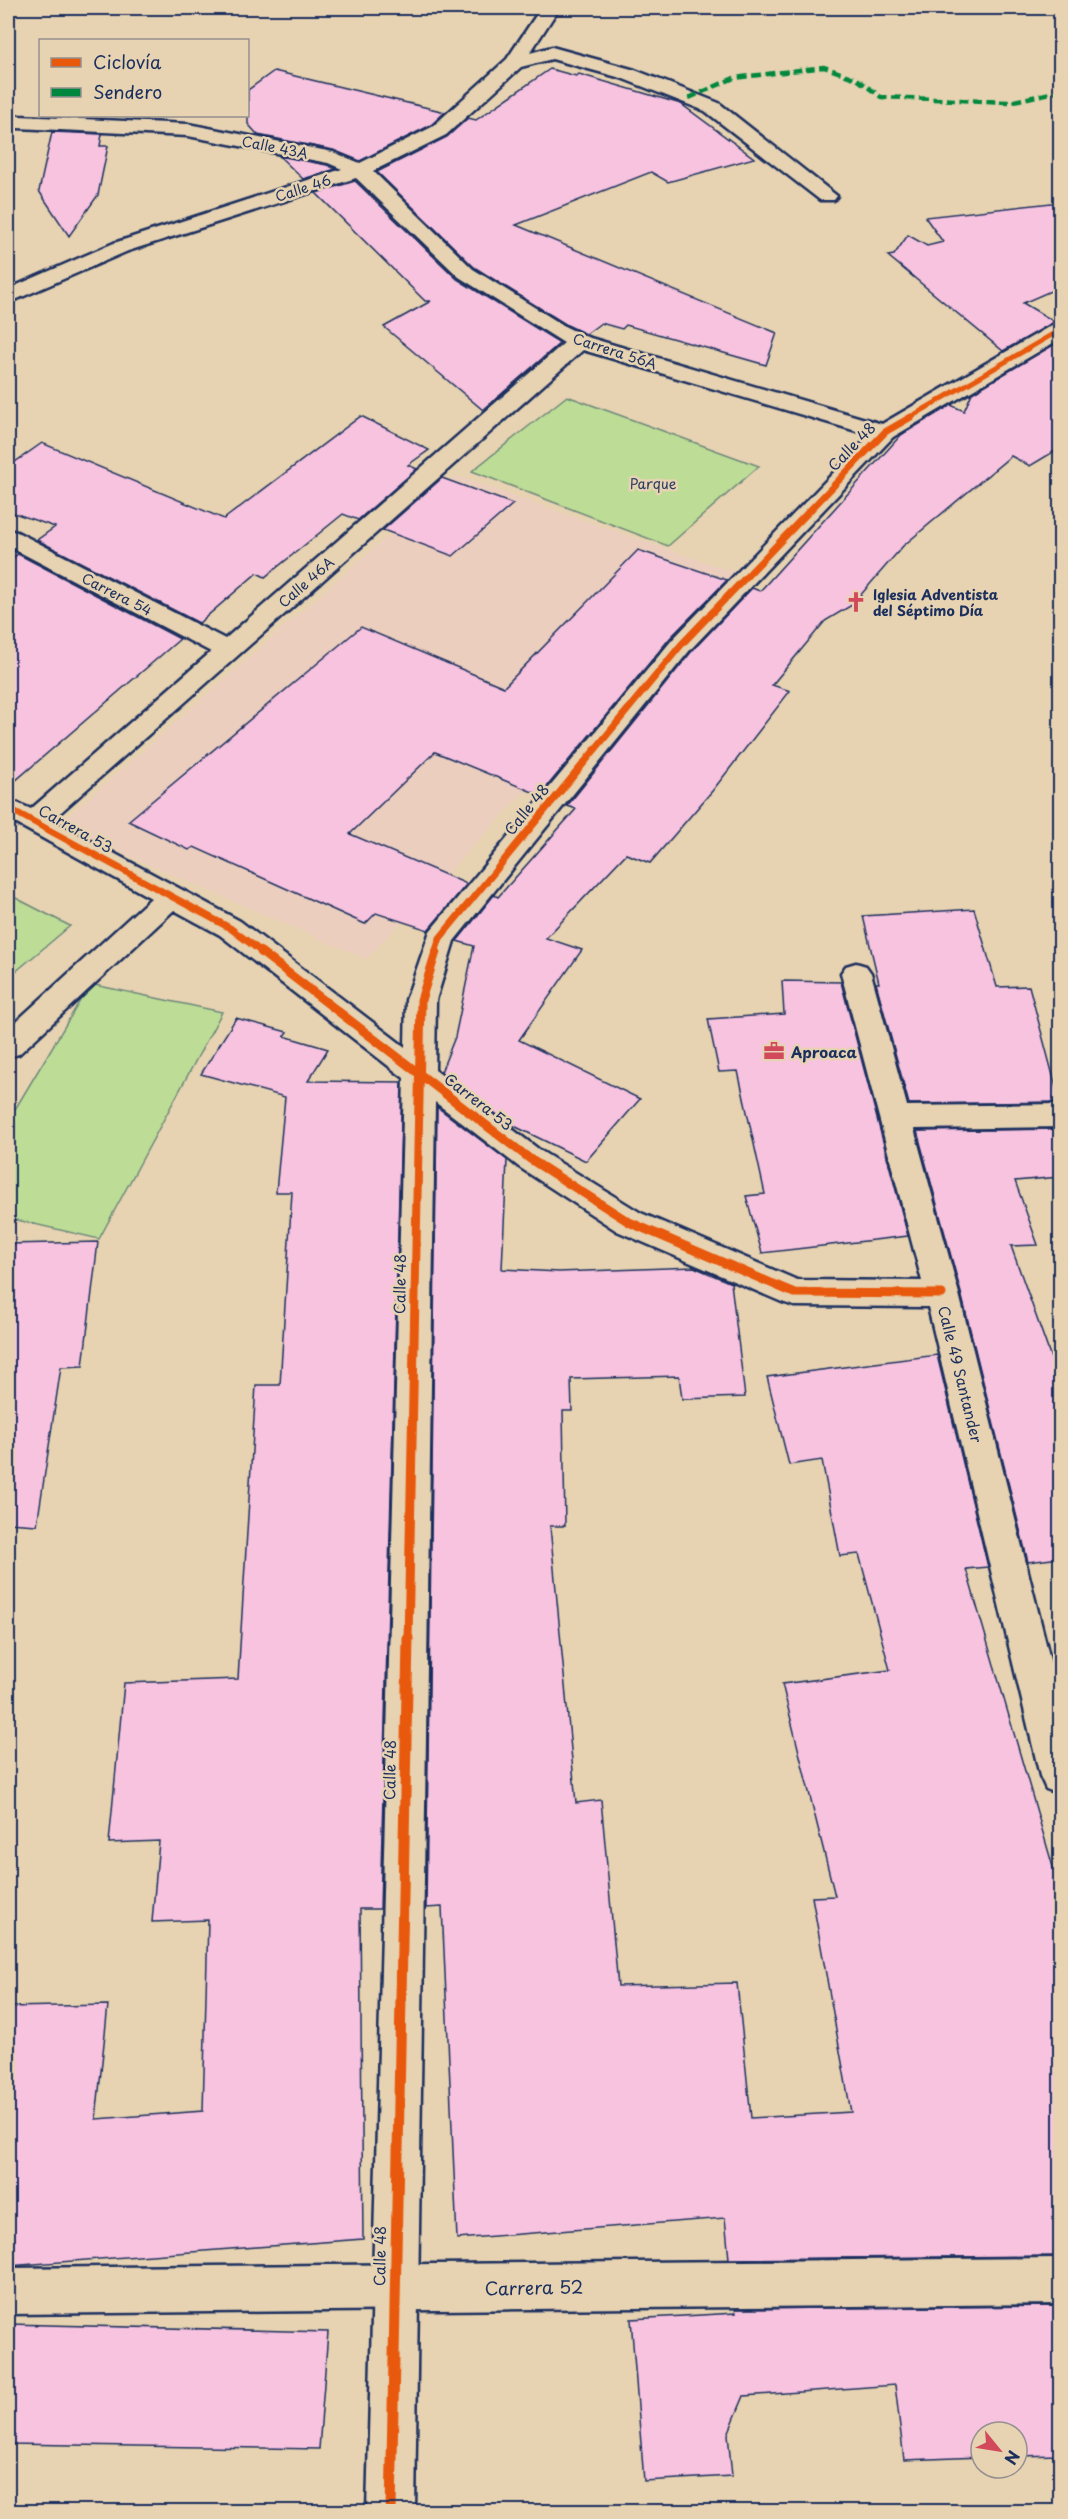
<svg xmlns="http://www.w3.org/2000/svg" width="1068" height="2519" font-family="'Playpen Sans',sans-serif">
<rect width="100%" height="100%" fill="#e7d3b1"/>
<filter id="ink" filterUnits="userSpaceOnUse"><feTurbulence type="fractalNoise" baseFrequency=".0167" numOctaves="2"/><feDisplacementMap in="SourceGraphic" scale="12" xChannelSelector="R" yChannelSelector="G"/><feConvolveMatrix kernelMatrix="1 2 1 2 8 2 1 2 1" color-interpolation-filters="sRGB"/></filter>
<g filter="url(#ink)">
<path fill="#eccebf" d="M456,476L734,572L366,959L58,825Z"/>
<path fill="#bddd96" stroke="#6c867a" stroke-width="1.5" d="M567,396L759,466L668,546L472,471Z
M8,894L70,926L8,978Z
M90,984L222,1012L99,1239L8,1218V1121Z"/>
<path fill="#f7c3df" stroke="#1b2f5e" stroke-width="1.5" d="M550,69L576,76L579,74L681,104L754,158L668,182L651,172L516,225L777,333L766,365L626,325L622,329L601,323L586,334L567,325L474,267L377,172L447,137L468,118L476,120Z
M274,71L445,112L431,125L360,161L333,150L258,135L248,124V90Z
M52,132L102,134L100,146H108L98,195L69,236L39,191Z
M279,156L327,165L336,169L303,179Z
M355,181L457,279L560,343L483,410L384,327L431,301H425L316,193Z
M1060,202V287L1023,303L1055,322L1003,351L888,256L894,255L908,235L927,246L943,242L925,217Z
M1060,341V448L1030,466L1011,456L903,546L852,605L825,621L772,685L790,691L713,790L650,863L626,854L546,938L582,950L519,1040L640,1099L586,1161L508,1123L441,1072L455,1037L474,946L457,941L494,895L498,897L576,809L567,806L692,651L752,588L760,591L901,435L951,405L964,411L972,393Z
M361,416L429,450L408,465L417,469L358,520L343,514L265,577L257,573L199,623L37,540L55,527L8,511V467L42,443L224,519Z
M442,478L513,504L453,556L383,530Z
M638,550L727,580L670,638L540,795L435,752L350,834L467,884L428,930L376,913L365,924L194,847L189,850L128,821L361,627L504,687Z
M18,554L180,639L8,787V562Z
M974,909L997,987L1029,986L1060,1102L909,1104L876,983H879L863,916Z
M782,981L841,982L908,1236L762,1253L746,1196L765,1194L738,1071L719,1072L708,1019L784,1014Z
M236,1018L287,1032L284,1036L328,1049L308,1081L402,1082L380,1909H360L363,2239L8,2266V2007L108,2005L96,2119L203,2111L208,1920L152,1922L159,1841L109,1843L124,1683L238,1679L256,1385H280L292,1192H276L285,1097L201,1074Z
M437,1107L507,1160L502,1269L559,1272L694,1267L731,1283L745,1397L682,1399L679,1376L571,1379L572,1411H563L565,1526H550L576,1803L601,1800L618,1986L737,1983L751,2118L851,2112L812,1897L835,1896L782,1684L890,1670L859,1554L840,1556L822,1460L789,1465L767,1377L937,1355L988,1567L966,1569L1060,1891V2256L729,2259L725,2218L457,2239L442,1907L426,1908Z
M1060,1129V1177L1015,1181L1038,1245L1011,1246L1060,1383V1558L1028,1562L961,1293L917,1131Z
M98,1242L83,1366L61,1367L37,1525L8,1523V1244Z
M1060,2306V2455L1017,2456V2432H981V2457L904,2460L895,2385L744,2396L728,2434L732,2476L644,2481L631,2319L736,2313L735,2309Z
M8,2324L328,2332L319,2449L8,2444Z"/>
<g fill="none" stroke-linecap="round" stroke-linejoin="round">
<g stroke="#1b2f5e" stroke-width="5">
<path id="street" d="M541,8H559L530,53L552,47L559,49L635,70L719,103L837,196L834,200H820L705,111L621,78L552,59L521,67L446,135L373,171L473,269L566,327L587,337L882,424L1052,325L1060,324V339L893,437L690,650L454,941L436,1000L435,1070L541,1151L641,1213L797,1280L922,1281L841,973L846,966L856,963L866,966L871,973L907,1106L1060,1104V1127L914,1129L959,1294L1060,1700V1794L1046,1789L1040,1776L928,1307L794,1306L782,1302L617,1231L519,1167L435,1102L415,2512H367L404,1078L220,935L174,910L19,1054L8,1057V1029L151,898L8,819V799L31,809L211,652L8,546V530L17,532L225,639L564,343L459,277L356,178L128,251L8,303V289L114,243L342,169L328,163L188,136L17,128L8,125V113L19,116L188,124L333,152L360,163L432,127L507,59ZM583,350L870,435L672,640L430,931L406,1000L405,1047L240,921L52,820Z"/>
</g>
<g stroke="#1b2f5e" stroke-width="5">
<path id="secondary" d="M1060,2258V2304L8,2314V2268Z"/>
</g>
<use href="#street" fill="#e7d3b1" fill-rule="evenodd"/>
<use href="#secondary" fill="#e7d3b1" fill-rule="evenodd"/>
<path stroke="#00873e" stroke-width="4.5" stroke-dasharray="9 4.5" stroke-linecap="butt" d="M689,98L734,78L824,67L857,79L881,97L1009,102L1060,91"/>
<g stroke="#e7d3b1" stroke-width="8">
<path id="cycleway-far3" d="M909,418L1060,330"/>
</g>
<g stroke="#e7d3b1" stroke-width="10">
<path id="cycleway-far2" d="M8,808L230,928L263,953
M435,953L440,938L681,645L885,432L911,417"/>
</g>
<g stroke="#e7d3b1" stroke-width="13">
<path id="cycleway-far1" d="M261,952L530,1159L629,1222L794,1293L942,1294
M408,1640L421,1000L436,952"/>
</g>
<g stroke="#e7d3b1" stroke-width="15">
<path id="cycleway" d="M391,2512L408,1638"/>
</g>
<use href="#cycleway-far3" stroke="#e8590c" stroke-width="5"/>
<use href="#cycleway-far2" stroke="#e8590c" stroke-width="7"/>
<use href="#cycleway-far1" stroke="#e8590c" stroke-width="9"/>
<use href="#cycleway" stroke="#e8590c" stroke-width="11"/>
</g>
</g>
<defs>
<g id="church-bare" transform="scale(1.62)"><path d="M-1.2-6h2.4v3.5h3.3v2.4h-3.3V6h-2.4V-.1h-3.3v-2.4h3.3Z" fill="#d1495b" stroke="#e7d3b1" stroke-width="2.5" paint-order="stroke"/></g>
<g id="office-bare" transform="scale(1.62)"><path d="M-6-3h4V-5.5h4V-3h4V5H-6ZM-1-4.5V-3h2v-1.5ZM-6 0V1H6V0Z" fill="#d1495b" stroke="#e7d3b1" stroke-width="2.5" paint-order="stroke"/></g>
</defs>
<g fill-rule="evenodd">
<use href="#church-bare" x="856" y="602"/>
<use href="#office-bare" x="774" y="1051"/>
</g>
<g text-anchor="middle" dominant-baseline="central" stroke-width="5" stroke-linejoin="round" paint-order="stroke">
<g font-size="14" fill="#1b2f5e" stroke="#e7d3b1">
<text transform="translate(275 147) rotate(11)">Calle 43A</text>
<text transform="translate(303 188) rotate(-18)">Calle 46</text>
<text transform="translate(615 351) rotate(18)">Carrera 56A</text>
<text transform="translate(306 582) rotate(-41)">Calle 46A</text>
<text transform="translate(117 594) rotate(27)">Carrera 54</text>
</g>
<g font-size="14" fill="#2b4064" stroke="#e7d3b1">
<text x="653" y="483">Parque</text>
</g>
<g font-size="14" font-weight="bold" fill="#1b2f5e" stroke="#e7d3b1" text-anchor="start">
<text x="873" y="594">Iglesia Adventista<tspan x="873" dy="16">del Séptimo Día</tspan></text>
</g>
<g font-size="15" fill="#1b2f5e" stroke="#e7d3b1">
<text transform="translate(851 446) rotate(-46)">Calle 48</text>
<text transform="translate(526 809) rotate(-51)">Calle 48</text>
<text transform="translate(76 828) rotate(29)">Carrera 53</text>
<text transform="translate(479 1101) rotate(38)">Carrera 53</text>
<text transform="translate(399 1284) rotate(-89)">Calle 48</text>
<text transform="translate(961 1374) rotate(76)">Calle 49 Santander</text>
<text transform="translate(389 1770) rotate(-89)">Calle 48</text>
<text transform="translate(379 2256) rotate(-89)">Calle 48</text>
</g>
<g font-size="15" font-weight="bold" fill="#1b2f5e" stroke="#e7d3b1" text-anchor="start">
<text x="791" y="1051">Aproaca</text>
</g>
<g font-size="18" fill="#1b2f5e" stroke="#e7d3b1">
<text transform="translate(534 2287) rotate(-1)">Carrera 52</text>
</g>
</g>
<rect width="1068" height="2519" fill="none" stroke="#e7d3b1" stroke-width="30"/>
<rect x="15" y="15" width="1038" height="2489" fill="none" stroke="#1b2f5e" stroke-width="2" filter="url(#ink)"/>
<rect x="39" y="39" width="210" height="78" fill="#e7d3b1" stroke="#959190" stroke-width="1.5"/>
<rect x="51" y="58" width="30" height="9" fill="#e8590c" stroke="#959190" stroke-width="1.5"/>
<text x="93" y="69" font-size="18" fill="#1b2f5e">Ciclovía</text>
<rect x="51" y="88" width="30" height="9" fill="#00873e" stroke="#959190" stroke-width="1.5"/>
<text x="93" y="99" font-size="18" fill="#1b2f5e">Sendero</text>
<g transform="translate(999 2450) rotate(120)"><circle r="28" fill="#e7d3b1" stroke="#959190" stroke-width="1.5"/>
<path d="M0-4.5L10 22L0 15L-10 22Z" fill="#d1495b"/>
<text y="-9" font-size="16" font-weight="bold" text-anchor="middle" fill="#1b2f5e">N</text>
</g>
</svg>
